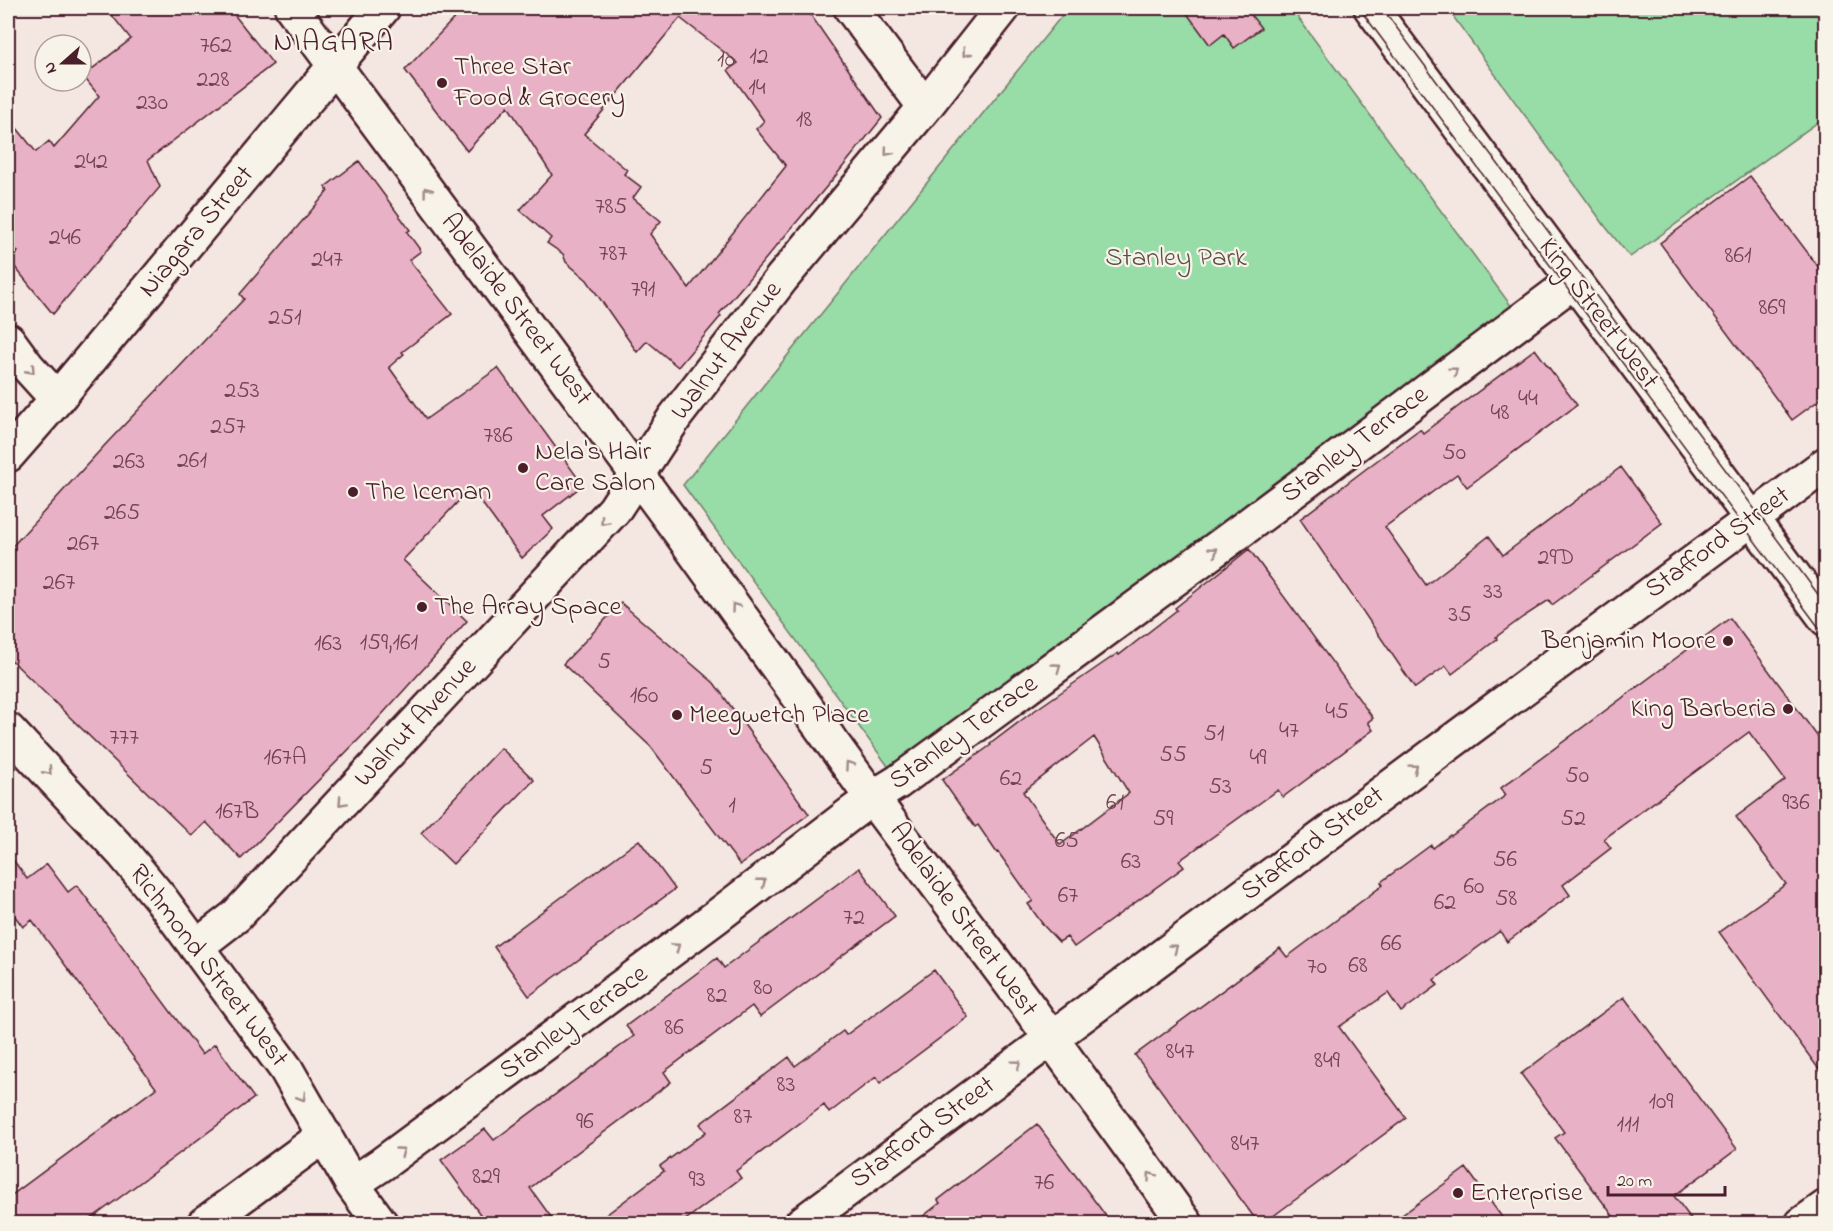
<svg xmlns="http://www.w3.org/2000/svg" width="1833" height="1231" font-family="'Indie Flower',sans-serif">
<rect width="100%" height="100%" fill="#f4e6e1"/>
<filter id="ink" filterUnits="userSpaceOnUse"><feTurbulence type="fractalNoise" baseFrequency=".0167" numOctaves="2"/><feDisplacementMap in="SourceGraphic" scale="12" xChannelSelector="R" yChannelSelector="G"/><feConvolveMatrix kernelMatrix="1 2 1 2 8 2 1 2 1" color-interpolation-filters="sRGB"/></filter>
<g filter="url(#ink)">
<path fill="#98dca7" stroke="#717e69" stroke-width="1.5" d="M1068,8H1291L1512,307L893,773L683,485Z
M1447,8H1825V117L1630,257L1605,226Z"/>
<path fill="#e9b1c6" stroke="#4a1f2b" stroke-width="1.5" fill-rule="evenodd" d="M106,8H229L273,64L148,160L160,187L53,314L10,261L18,252L8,239V117L36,152L49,141L54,148L99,96L83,76L131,39Z
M464,8H806L882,118L833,179L719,314L721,316L678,367L647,341L637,352L587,280L566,262L563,254L547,243L551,238L520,210L552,175L508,106L467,151L405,70ZM680,18L738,63L728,70L764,121L756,129L786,166L689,288L650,234L661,221L633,198L641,187L624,174L627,170L584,134Z
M1183,8H1261L1251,15L1261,28L1234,48L1224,34L1210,45Z
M359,161L410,230L407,232L421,251L409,260L452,314L402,352L404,354L389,367L426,419L498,368L583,485L543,516L553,529L522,558L471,488L403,560L467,621L366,732L241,859L206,822L192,836L8,657V551L105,445L244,299L240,294L328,191L325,187Z
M1750,176L1826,277V395L1792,420L1660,243Z
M1535,349L1577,405L1467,487L1457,474L1385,527L1426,585L1489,536L1503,555L1621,467L1662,523L1552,605L1549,600L1523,617L1496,637L1497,639L1452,674L1446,666L1415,688L1300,519L1375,462L1420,429L1423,433Z
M1249,549L1373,718L1368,722L1373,730L1283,797L1278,790L1179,861L1184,867L1074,947L1067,937L1059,942L1044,926L1028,904L1033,901L998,852L997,853L978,825L975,827L942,780L991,745L990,744L1031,713L1118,653L1119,655L1177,610L1175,608ZM1094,737L1129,793L1060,845L1023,792Z
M621,603L714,683L809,814L740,865L651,747L563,664Z
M1730,618L1826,748V1079L1719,932L1786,884L1736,817L1785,780L1749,732L1604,839L1611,848L1563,885L1570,895L1507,942L1500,931L1434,980L1438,985L1401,1012L1388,993L1339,1027L1406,1118L1280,1211L1263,1224H1259L1135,1055L1280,948L1287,957L1383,885L1381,882L1431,845L1433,848L1450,835L1451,836L1506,795L1501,788Z
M501,748L534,780L453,864L421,833Z
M639,840L675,889L529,996L494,947Z
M8,853L27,879L47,864L68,892L77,885L202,1054L215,1044L254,1098L84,1224H8V1198L156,1088L32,920L23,927L8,907Z
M859,868L895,916L760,1017L752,1006L664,1072L671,1082L530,1188L556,1224H487L441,1160L485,1129L494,1140L634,1036L626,1026L717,958L724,968Z
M934,970L968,1017L880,1083L876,1077L829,1113L824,1105L736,1171L741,1178L680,1224H594L664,1171L660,1166L706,1132L700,1124L789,1057L795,1066L843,1031L846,1035Z
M1624,997L1737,1149L1674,1196L1695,1224H1619L1555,1138L1564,1132L1521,1074Z
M1037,1124L1112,1224H913L940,1203L938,1200Z
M1466,1168L1507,1224H1390Z"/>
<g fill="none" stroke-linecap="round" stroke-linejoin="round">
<g stroke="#4a1f2b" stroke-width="38">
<path id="street" d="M292,8L679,531L872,798L1030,1009L1186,1224
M851,8L925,107
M8,340L27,366L57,399
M8,455L57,399L383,8
M8,730L123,853L161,899L286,1069L352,1184L381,1224
M196,947L236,916L614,510L675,417L782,278L925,107L1003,8
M352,1184L382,1164L716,917L849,815L872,798L898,782L1231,538L1574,281
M204,1224L325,1135
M801,1224L1826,464"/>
</g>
<g stroke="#4a1f2b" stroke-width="38">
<path id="secondary" d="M1371,8L1826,619
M1802,1224L1826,1207"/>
</g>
<use href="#street" stroke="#f7f3e8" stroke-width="33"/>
<use href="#secondary" stroke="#f7f3e8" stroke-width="33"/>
<path stroke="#4a1f2b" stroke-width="1.5" d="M1359,8L1826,637
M1382,8L1826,605"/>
</g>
<defs><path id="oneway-chevron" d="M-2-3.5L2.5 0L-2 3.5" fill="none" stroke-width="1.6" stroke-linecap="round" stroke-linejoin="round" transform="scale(1.5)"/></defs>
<g stroke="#a0898a">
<use href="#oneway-chevron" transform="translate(966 53) rotate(128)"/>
<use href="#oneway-chevron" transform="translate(888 152) rotate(130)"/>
<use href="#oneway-chevron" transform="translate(427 191) rotate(-127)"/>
<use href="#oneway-chevron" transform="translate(31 370) rotate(48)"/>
<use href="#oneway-chevron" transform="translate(1454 371) rotate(-37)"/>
<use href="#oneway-chevron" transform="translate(604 521) rotate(133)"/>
<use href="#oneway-chevron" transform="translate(1214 551) rotate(-37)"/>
<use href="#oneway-chevron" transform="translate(735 607) rotate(-126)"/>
<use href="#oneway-chevron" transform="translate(1057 667) rotate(-36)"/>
<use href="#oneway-chevron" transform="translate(849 765) rotate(-125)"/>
<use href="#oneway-chevron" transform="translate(1414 768) rotate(-37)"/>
<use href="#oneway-chevron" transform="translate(48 771) rotate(48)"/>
<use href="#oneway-chevron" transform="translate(342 802) rotate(133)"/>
<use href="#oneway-chevron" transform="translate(762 882) rotate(-38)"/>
<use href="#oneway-chevron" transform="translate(676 947) rotate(-36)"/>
<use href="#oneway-chevron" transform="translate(1174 948) rotate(-37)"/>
<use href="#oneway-chevron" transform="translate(1017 1064) rotate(-37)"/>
<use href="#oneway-chevron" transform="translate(302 1097) rotate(59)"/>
<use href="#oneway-chevron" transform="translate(401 1151) rotate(-36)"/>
<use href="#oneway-chevron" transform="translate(1151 1176) rotate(-126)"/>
</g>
</g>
<g fill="#4a1f2b" stroke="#f7f3e8" stroke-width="2">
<circle cx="442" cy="83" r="6"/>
<circle cx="523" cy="468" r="6"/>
<circle cx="353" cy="492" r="6"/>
<circle cx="422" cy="607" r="6"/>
<circle cx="1728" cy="641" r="6"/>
<circle cx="1788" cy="709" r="6"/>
<circle cx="677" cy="715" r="6"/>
<circle cx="1458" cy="1193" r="6"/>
</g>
<g text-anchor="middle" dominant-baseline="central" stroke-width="4.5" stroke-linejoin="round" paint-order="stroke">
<g font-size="24" fill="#724452">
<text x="216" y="46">762</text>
<text x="759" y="57">12</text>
<text x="726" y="60">10</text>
<text x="213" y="80">228</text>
<text x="757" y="88">14</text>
<text x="152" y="103">230</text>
<text x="804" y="120">18</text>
<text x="91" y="162">242</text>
<text x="611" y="207">785</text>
<text x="65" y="238">246</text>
<text x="613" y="254">787</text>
<text x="1738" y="256">861</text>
<text x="327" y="260">247</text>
<text x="643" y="290">791</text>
<text x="1772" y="308">869</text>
<text x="285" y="318">251</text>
<text x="242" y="391">253</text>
<text x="1528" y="399">44</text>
<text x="1500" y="413">48</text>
<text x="228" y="427">257</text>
<text x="498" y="436">786</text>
<text x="1454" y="453">50</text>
<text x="192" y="461">261</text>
<text x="129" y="462">263</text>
<text x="122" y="513">265</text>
<text x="83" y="544">267</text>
<text x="1556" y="558">29D</text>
<text x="59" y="583">267</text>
<text x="1493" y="592">33</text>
<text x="1460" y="615">35</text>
<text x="389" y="643">159,161</text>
<text x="328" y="644">163</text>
<text x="604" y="662">5</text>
<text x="644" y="696">160</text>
<text x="1337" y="712">45</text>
<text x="1289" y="731">47</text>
<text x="1214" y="734">51</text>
<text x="124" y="738">777</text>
<text x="1173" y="755">55</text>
<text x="285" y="758">167A</text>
<text x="1258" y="758">49</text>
<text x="706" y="768">5</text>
<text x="1577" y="776">50</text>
<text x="1011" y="779">62</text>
<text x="1220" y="787">53</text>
<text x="1115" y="803">61</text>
<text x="1796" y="803">936</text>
<text x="732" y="806">1</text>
<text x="237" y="812">167B</text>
<text x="1163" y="819">59</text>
<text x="1573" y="819">52</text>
<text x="1067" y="841">65</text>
<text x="1505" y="860">56</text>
<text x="1131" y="862">63</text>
<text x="1474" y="887">60</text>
<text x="1068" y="896">67</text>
<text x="1506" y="899">58</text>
<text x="1445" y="903">62</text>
<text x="854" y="918">72</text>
<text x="1391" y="944">66</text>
<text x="1358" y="966">68</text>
<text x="1317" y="967">70</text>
<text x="763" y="988">80</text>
<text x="717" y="996">82</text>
<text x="674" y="1028">86</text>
<text x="1180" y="1052">847</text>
<text x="1327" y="1061">849</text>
<text x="786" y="1085">83</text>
<text x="1661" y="1102">109</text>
<text x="743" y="1117">87</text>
<text x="585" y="1122">96</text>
<text x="1628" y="1125">111</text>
<text x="1245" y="1144">847</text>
<text x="486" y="1177">829</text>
<text x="697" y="1180">93</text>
<text x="1044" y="1183">76</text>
</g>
<g font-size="27" fill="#4a1f2b" stroke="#f7f3e8" text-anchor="start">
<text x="454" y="67">Three Star<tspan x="454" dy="31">Food &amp; Grocery</tspan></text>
<text x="535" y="452">Nela's Hair<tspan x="535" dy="31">Care Salon</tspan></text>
<text x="365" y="492">The Iceman</text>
<text x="434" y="607">The Array Space</text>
<text x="1716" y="641" text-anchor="end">Benjamin Moore</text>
<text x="1776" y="709" text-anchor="end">King Barberia</text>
<text x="689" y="715">Meegwetch Place</text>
<text x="1470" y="1193">Enterprise</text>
</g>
<g font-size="27" fill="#4a1f2b" stroke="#f7f3e8">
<text transform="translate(197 232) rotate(-50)">Niagara Street</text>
<text transform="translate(516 310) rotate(53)">Adelaide Street West</text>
<text transform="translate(1598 314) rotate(53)">King Street West</text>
<text transform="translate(727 351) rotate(-53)">Walnut Avenue</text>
<text transform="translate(1355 445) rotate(-37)">Stanley Terrace</text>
<text transform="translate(1718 543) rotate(-36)">Stafford Street</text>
<text transform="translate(416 723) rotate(-47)">Walnut Avenue</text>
<text transform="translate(964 733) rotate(-36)">Stanley Terrace</text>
<text transform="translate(1313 844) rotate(-37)">Stafford Street</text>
<text transform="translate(963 920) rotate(54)">Adelaide Street West</text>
<text transform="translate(208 966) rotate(53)">Richmond Street West</text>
<text transform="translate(574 1023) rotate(-36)">Stanley Terrace</text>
<text transform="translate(923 1133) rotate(-36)">Stafford Street</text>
</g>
<g font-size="27" fill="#5e4e4a" stroke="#f7f3e8">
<text x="1176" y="258">Stanley Park</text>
</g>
<g font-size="28" letter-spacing="1.5" fill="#4a1f2b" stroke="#f7f3e8">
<text x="334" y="43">NIAGARA</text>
</g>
</g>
<rect width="1833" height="1231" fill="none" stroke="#f7f3e8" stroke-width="30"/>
<rect x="15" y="15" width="1803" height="1201" fill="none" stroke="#4a1f2b" stroke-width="2" filter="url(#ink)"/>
<g transform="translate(63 63) rotate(249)"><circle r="28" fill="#f7f3e8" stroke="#b29e9c" stroke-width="1.5"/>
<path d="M0-4.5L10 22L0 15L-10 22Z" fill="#4a1f2b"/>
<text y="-9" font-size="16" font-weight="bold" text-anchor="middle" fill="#4a1f2b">N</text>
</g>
<path d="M1608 1186v9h117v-9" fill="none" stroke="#4a1f2b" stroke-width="3"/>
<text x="1617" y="1186" font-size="18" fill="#4a1f2b" stroke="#f7f3e8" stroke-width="4.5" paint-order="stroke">20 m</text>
</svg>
